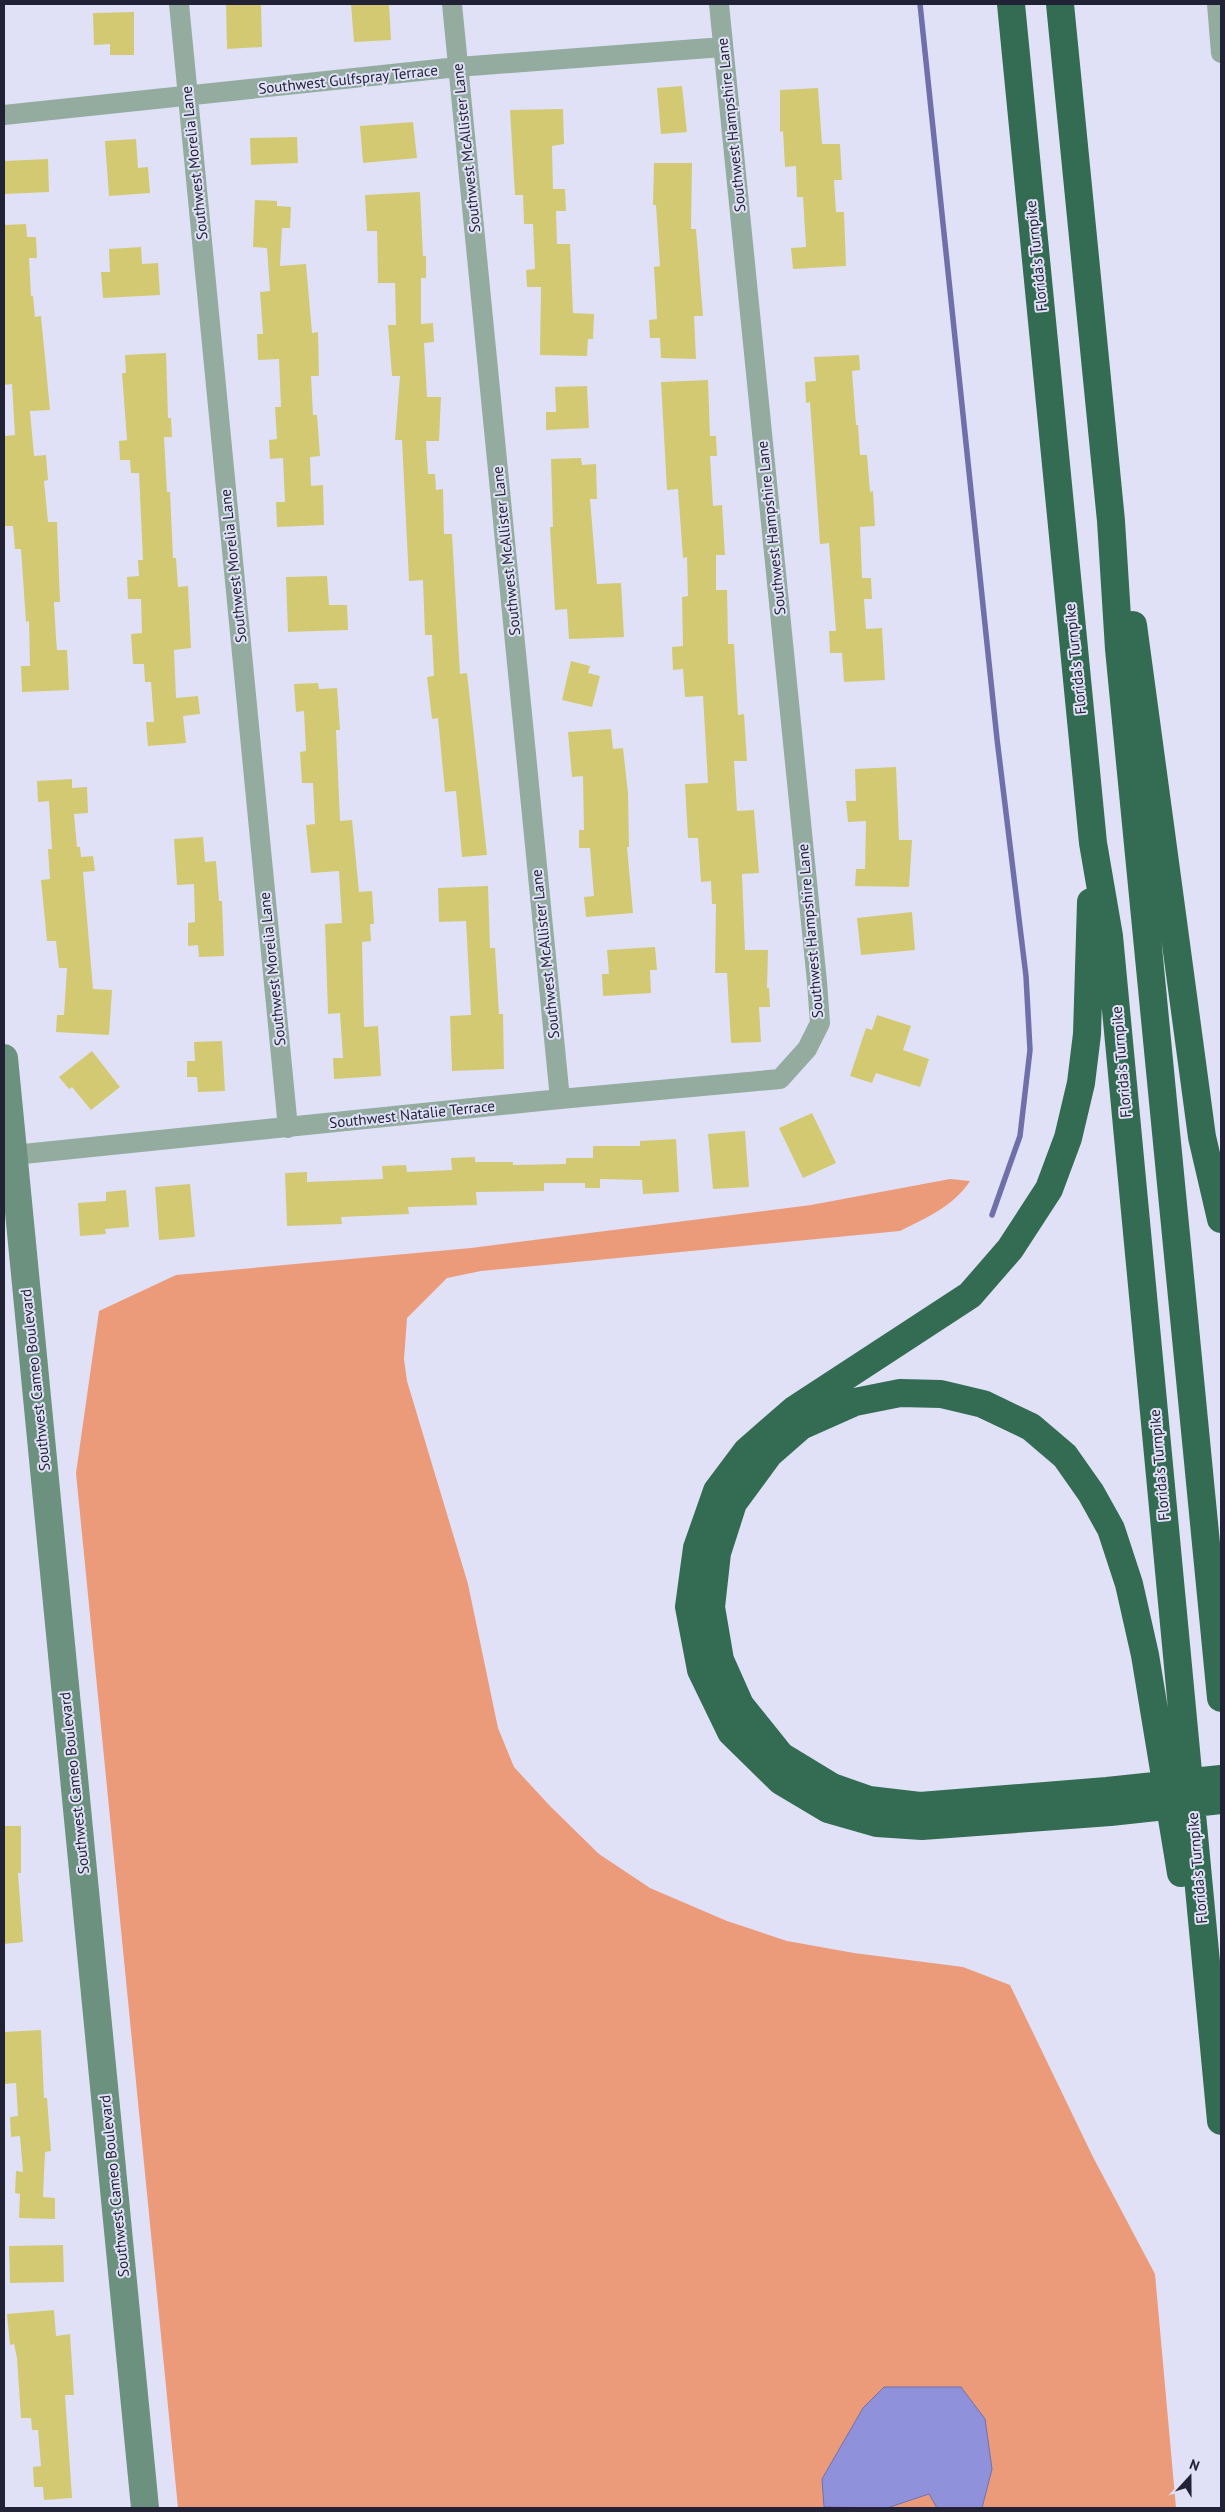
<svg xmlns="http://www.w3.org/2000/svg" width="1225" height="2512" font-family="'PT Sans',sans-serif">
<rect width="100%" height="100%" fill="#e0e1f7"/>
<path fill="#ec9b7a" d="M950,1179L970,1181C953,1207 927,1217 900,1231L481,1271L447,1278L407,1318L404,1359L407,1381L468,1584L498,1728L514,1767L550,1806L599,1854L650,1888L727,1921L787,1941L854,1953L963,1967L1010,1985L1093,2157L1155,2274L1176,2508H982L992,2469L985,2420L961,2387H884L863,2408L824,2507L830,2508H178L76,1473L99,1311L176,1275L471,1248L811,1205Z
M929,2494L937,2508H887Z"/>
<path fill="#9091db" stroke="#6f70aa" d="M884,2387H961L985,2419L992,2469L982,2508H937L929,2494L887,2508L824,2507L822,2479L863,2408Z"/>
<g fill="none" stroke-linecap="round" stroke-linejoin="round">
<path stroke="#6f70aa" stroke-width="5.5" d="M920,4L997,739L1026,976L1030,1050L1020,1136L992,1215"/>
</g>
<path fill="#d3c973" d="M226,4H261L262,47L227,49Z
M351,4H389L391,40L354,42Z
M134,12V55H110V44L94,45L93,13Z
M682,86L687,132L661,134L657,88Z
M818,88L822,144H840L842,180H834L836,212H844L846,266L793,269L791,248L806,247L803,197H797L796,166L785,167L783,131L780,132V90Z
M563,109L564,144L552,146L553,189H565L566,211H556L557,244H570L573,313L594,314L593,339H588L587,356L540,355L541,287H527L526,270L535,269L533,224H524L523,195H515L510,110Z
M413,122L417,158L363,163L360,126Z
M297,137L298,163L251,165L250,138Z
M136,139L138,168L148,167L150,193L109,196L105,141Z
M48,159L49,192L4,194V161Z
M654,163H692L691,229H696L703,316H694L696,359L661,358L660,338H650L649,320L657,319L654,267L660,266L656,205H653Z
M420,192L423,256H426V278H421V324L433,323L434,342L424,343L427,397H441L439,441H426L428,474H435L436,490L443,489L444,534H452L460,674L467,673L487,855L462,857L456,791L445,792L438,718L432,719L427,677L434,676L432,635H425L423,580L409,581L402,440H395L400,376H392L388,325H396L395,283H378L377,231H367L365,195Z
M255,200L277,201V206L291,207L290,228H282L280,266L306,264L312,333L318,332L319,376H311L313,415H317L320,456L310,457L311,486L323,485L324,525L277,527L276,502H285L283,458L270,459L269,440L277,439L275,407H281L279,359L258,360L257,334H263L260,292L270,291L267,248L253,247Z
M26,224L27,237H36L37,258H29L31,296H33L35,317L41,316L50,410L30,411L34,456L46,455L48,480L44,481L48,522H57L60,602H54L56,638L57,650H67L69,690L22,692L21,666H30L29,621L26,622L21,549H15L13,526H5L4,436L15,435L12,384L4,385V225Z
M141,247L142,264L158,263L160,295L103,298L101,272H110L109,249Z
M166,353L168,418H171L172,437H164L167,492H170L173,558H176L178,587L188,586L191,648L174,650L176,698L198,696L200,714L183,716L186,743L148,746L146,722H154L151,682H145L144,664H133L131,634L142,633L141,599H128L127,577L139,576L138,560H143L139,473H131L130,460H120L119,441L127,440L122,373H126L125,355Z
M859,355L860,370L852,371L856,425H858L860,455H867L870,492L873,491L875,526L860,527L862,578H871L872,599H864L866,629L882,628L885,680L844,682L842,653H830L829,631H836L829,543L820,544L810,402L806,403L805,382L816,381L814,357Z
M708,380L710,436H716L717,456H710L713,506L722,505L725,555H716V590H727L728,644H734L738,715L744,714L747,761H734L737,811L754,810L759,873L742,874L745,950H768L767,988H769L770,1007H759L761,1042L731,1043L727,973H715L716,904H712L711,881L701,882L698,838H688L685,784L708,783L703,696L685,697L683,669L673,670L672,647L683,646L682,597L688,596L687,557L683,558L678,489L667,490L661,382Z
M587,386L589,428L546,430V412H556L555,387Z
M581,458L582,465L596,464L597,499H590L597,584L621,583L624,637L569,639L567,609L555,610L550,527H553L551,459Z
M327,576L329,605H347L348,630L288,632L286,577Z
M571,661L590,666L588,673L600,676L592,707L562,700Z
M318,683L319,689L337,688L340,730H336L340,821L352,820L359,892L372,891L374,924H370L371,941L362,942L364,1027L378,1026L381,1076L334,1079L333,1058H343L340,1013L328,1014L325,924L342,923L339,871L311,873L306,825L315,824L313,783H302L300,752L306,751L304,711L296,712L294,684Z
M611,729L613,749L623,748L628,793L629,847H627L633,913L586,917L584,897L594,896L590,848H579V830H584L583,776L572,777L568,732Z
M896,767L899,840H912L909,887L855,886L856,869H865L866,821L848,822L846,801H856L855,769Z
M72,779V788L87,787L88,813L74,814L77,847H80L81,857L93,856L95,871L83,872L93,989L112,990L109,1035L56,1032L57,1015H64L67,968H59L56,941H47L41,880L50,879L48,849H52L49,801L38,802L37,781Z
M203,837L205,862L216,861L219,901H222L224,956L199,957L198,945L188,946V923L195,922L194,884L177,885L174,839Z
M488,886L490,948H495L499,1014H503L504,1069L452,1071L450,1016L471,1015L466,921L439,922L438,888Z
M912,912L915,950L861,955L857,918Z
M655,947L657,970H650L651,993L603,996L602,974H609L607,950Z
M877,1015L911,1026L903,1050L929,1059L920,1087L876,1073L872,1083L850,1076L866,1028L872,1030Z
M222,1041L225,1091L198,1092L197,1077H187V1061H195L194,1042Z
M92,1051L120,1087L91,1110L72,1087L69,1089L59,1077Z
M812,1113L836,1163L803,1178L779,1128Z
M745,1131L749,1187L713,1189L708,1134Z
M676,1139L679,1192L643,1194L642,1180L600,1179V1188H585V1183H544V1191L476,1192L477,1205L408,1207L409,1214L341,1217L342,1224L287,1226L285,1173L307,1172V1182L383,1179L382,1166L406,1165L407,1172L452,1170L451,1158L475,1157V1162H513V1165L566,1164V1158H593V1146H640V1141Z
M190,1184L195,1237L159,1240L155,1187Z
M126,1190L129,1227L105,1229L106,1234L80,1236L78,1203L106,1201V1192Z
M4,1826H21V1873H18L23,1942L4,1944Z
M41,2030L44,2098H47L51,2151L45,2152L43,2197L55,2198V2219L19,2218L20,2194L15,2193L16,2171L23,2172L20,2136L11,2137L10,2117L18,2116L16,2083L4,2084V2032Z
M63,2245L64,2282L10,2283L9,2246Z
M54,2310L56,2336L70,2334L74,2395H65L72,2498L44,2500L43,2487H34L33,2467L41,2466L38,2430H32L31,2418H21L17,2358L14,2344L10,2345L7,2314Z"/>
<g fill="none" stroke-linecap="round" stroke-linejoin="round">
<path stroke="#93ac9f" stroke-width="20" d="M179,4L288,1128
M452,4L560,1099
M1217,4L1221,53
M4,115L458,67L723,47
M4,1156L560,1099L780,1079L807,1049L820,1023L817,982L719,4"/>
<path stroke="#6c917e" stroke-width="28" d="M4,1058L145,2508"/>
<path stroke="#336c52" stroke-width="28" d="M1011,4L1093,843L1109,936L1221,2121
M1060,4L1111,521L1119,649L1221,1698
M1133,625L1202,1137L1221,1219
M1091,902L1087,1034L1081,1083L1068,1138L1049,1189L1010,1249L970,1295L794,1410L747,1451L717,1491L697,1548L689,1607L701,1670L731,1732L781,1781L828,1809L877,1823L922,1826L1110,1812L1221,1800
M1181,1873L1145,1655L1129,1584L1111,1529L1091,1493L1065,1456L1031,1427L983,1404L941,1394L900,1393L855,1402L801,1426L769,1454L733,1503L717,1553L711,1607L720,1660L740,1705L781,1756L832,1787L869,1800L920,1806L1107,1791L1221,1779"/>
</g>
<g text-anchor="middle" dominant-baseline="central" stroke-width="4" stroke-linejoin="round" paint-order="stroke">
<g font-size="15" fill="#222236" stroke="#e0e1f7">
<text transform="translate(348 79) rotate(-6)">Southwest Gulfspray Terrace</text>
<text transform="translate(731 125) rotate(-96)">Southwest Hampshire Lane</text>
<text transform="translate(466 148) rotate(-96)">Southwest McAllister Lane</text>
<text transform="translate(194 163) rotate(-96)">Southwest Morelia Lane</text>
<text transform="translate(1036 256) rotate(-96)">Florida's Turnpike</text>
<text transform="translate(771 528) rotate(-96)">Southwest Hampshire Lane</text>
<text transform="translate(506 551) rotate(-96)">Southwest McAllister Lane</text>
<text transform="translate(233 566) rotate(-96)">Southwest Morelia Lane</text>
<text transform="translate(1075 659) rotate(-96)">Florida's Turnpike</text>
<text transform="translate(810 931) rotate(-95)">Southwest Hampshire Lane</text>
<text transform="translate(545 954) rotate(-96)">Southwest McAllister Lane</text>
<text transform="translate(272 969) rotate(-96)">Southwest Morelia Lane</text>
<text transform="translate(1121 1062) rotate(-95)">Florida's Turnpike</text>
<text transform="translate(412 1114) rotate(-6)">Southwest Natalie Terrace</text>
<text transform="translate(35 1380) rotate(-96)">Southwest Cameo Boulevard</text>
<text transform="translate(1159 1465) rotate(-95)">Florida's Turnpike</text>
<text transform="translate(74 1783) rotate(-96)">Southwest Cameo Boulevard</text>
<text transform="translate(1197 1868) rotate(-95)">Florida's Turnpike</text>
<text transform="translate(114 2186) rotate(-96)">Southwest Cameo Boulevard</text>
</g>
</g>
<rect width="1225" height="2512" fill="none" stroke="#222236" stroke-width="10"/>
<g transform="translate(1190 2477) rotate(21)" stroke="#e0e1f7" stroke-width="4" paint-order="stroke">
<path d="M0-4L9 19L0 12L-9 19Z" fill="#222236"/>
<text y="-8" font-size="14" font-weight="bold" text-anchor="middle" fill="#222236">N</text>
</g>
</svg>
